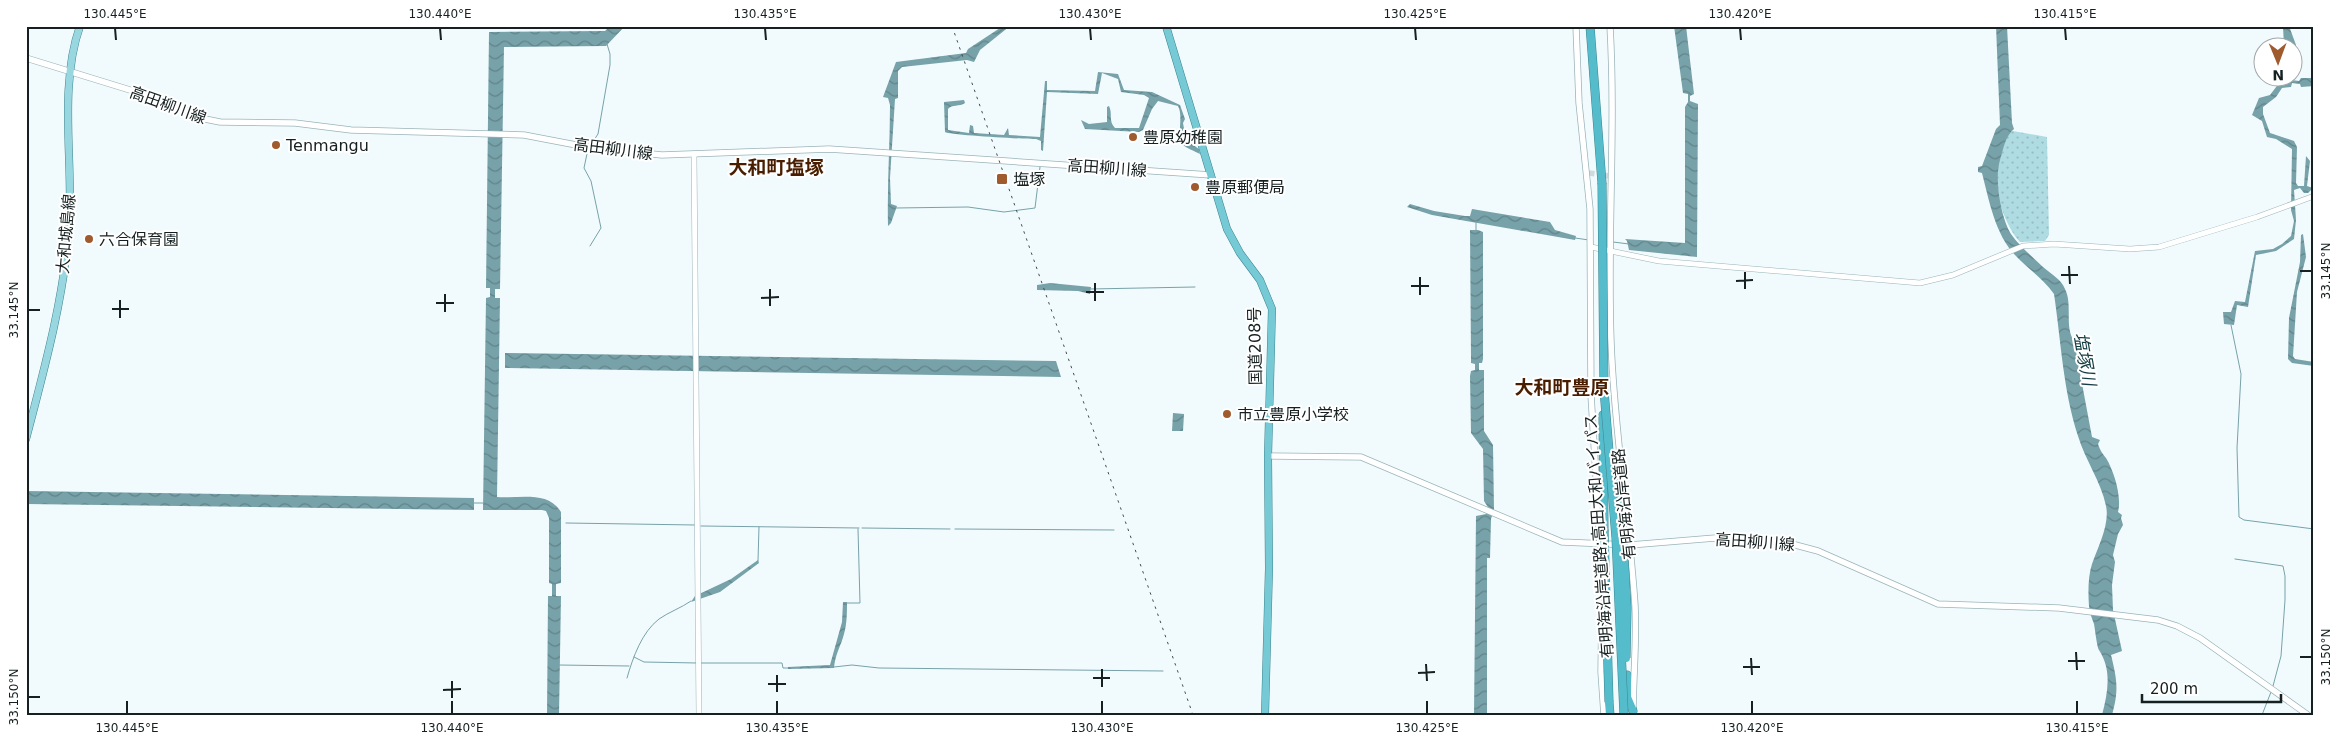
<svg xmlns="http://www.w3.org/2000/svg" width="2340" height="741" font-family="'DejaVu Sans','Noto Sans JP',sans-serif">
<defs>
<pattern id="park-dots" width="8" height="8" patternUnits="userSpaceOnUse" patternTransform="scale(1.25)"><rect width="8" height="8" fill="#afdbe2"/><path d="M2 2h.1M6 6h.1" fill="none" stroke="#96bcc2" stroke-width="1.8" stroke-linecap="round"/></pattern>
<pattern id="water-waves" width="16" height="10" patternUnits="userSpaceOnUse" patternTransform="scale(1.25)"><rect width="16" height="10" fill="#77a2a9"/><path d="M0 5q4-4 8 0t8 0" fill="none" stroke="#618489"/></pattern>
</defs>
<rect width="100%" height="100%" fill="#f1fbfd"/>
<path fill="url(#park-dots)" d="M2013,131L2047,137L2049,235L2045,241L2020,242C2005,227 1992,186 1994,165C1995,155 2004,142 2009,132Z"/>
<path fill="url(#water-waves)" d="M610,26H625L606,46L504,47L500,289H495V298H500L497,497C518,499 548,490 561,512V583L556,584V596H561L559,715H547L548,596H552V584L549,583V518L546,511L542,510H483L486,298L490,297V288H486L489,32L605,31Z
M1003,26H1010L980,50L974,62L967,60L902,67L898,71V98L895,99L890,178L891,204L897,206L891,223L888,226C887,185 890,145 890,105L888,98L883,97L896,62L966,53L968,49Z
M1674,26H1686L1694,94L1690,96V101L1698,104L1697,257L1629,250L1627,241L1625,239L1685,243V107L1688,102V94L1683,93Z
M1996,26H2007L2012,123L2014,129C2005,136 2003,150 2000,160C1994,179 2001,218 2011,234C2019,246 2033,257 2043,267C2051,274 2061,279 2065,289C2073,305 2064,326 2074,341L2092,437L2100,440L2098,444C2100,450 2102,453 2106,458C2114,471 2122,497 2118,512L2122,515L2121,518L2123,525L2118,534L2113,555L2115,562L2112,585L2113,610L2122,651L2111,655C2117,679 2119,691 2112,715H2102C2108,692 2112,670 2099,650C2097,647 2095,629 2094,624C2092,618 2089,612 2089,606C2088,593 2088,576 2092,564C2098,547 2110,524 2106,506C2101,481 2085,460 2078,436C2063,390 2061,341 2054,294C2043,278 2028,269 2015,255C1995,234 1989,200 1982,173L1978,172V167L1982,166L1996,129L2000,125Z
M2283,26H2289L2296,45V52H2293L2292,48L2284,47Z
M1098,72L1118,74L1124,90L1152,92L1180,105L1185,119L1183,123L1186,140L1199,149L1200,154C1195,151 1187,149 1182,144C1176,139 1184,117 1178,106L1158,101L1152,109L1143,130L1139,132L1085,129L1081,120L1089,124L1107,122V107L1109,106C1113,114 1108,121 1115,128H1139L1149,98L1144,95L1121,92L1118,79L1102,73L1098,94L1047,92L1043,151L1041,150V141L1036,139C1023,139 949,135 945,132L944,102L964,100L965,103C959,107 952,104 948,109V130L969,133L970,125L973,126L974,133L1004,135L1008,128L1009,135L1040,137L1045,81H1047V90L1095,91Z
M2283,78H2292V80L2299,81L2301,78H2314V86L2301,87L2300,84L2292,83L2291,87L2282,88L2276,97L2263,107V114L2270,133L2294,141L2297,147L2296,183L2298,186H2304L2306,156L2310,161L2307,186L2313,188L2308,193H2304L2300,188L2294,190L2296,220L2294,239L2276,251L2256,255L2248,307L2237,305L2234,325L2224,324L2223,312H2231L2235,301L2245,302L2255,251L2273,249L2282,244L2291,236L2294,221L2291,210L2292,149L2276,139L2267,137L2262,121L2252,115L2259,98L2270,95Z
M1410,204L1434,211L1465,216H1470L1472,209L1550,222L1555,230L1576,236L1575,240L1432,215L1407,207Z
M1470,230H1478L1483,232V359L1482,363H1479V370H1484V431L1493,445L1494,510L1491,519L1490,558H1487V715H1474L1476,516L1486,514L1489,509L1484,501L1483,449L1471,433L1470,376L1471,371L1475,370V364L1471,363V358Z
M2303,234L2306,257L2297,292L2293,356L2295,359L2314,362V366L2292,363L2288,359L2289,318L2300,262L2301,235Z
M1050,283L1091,287L1090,294L1078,291L1037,290V285Z
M505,353L1056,361L1061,377L505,368Z
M1173,413L1184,414L1183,431H1172Z
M26,491L474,498V510L26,504Z
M758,560L759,563L720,592L691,602L695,596L731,579Z
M843,602H847C847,612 847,624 844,634C841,646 835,654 834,668L788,669V667L830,665L842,622Z"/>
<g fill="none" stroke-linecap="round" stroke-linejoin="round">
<path stroke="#77a2a9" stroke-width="1" d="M590,146L598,134L610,65V54L607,44
M588,149L584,168L591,181L601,228L590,246
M896,208L968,207L1004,212L1035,208L1040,167
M1476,221V230
M1575,238L1589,240
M1613,242L1629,244
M1090,289L1195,287
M2231,325L2241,374L2237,448L2239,517L2244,520L2314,529
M474,503H483
M566,523L695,525
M701,526L859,528
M862,528L950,529
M955,529L1114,530
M2235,559L2283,566L2285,576V600L2281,656L2273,686
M758,561L759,527
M846,603H860L858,529
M634,657L644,662L697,663
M701,663H782L783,668H788
M558,665L629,666
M834,667L852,665L879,668L1163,671
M627,678C633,657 642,632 659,619C669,612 681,608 691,601
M2262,715L2271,692"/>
<path stroke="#d0dadc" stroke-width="5.5" stroke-dasharray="5.5 3" stroke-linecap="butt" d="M1589,173L1609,176"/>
<g stroke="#9ab4b8" stroke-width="6">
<path id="tertiary" d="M694,155L699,715
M1591,247L1659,261L1920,283L1953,275L2023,246L2054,244L2130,249L2159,247L2257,217L2314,196"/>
</g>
<g stroke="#9ab4b8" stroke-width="7">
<path id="secondary" d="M1576,26L1579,103L1590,209L1591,395L1602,575
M1610,26C1616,131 1607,236 1611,341C1614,430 1629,516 1635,605C1637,641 1633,678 1633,715
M26,58L169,102L205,119L220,122L295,123L351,130L524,135L592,148L662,155L829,149L1211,175
M1268,456L1361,457L1562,542L1630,545L1715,538L1758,539L1788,543L1818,551L1938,604L2059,608L2158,620L2177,626L2200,638L2308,715
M1602,600L1601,672L1604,715"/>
</g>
<g stroke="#3e8590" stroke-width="8">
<path id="primary" d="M26,439C44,370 63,302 69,230C74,165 58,88 80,26"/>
</g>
<g stroke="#3e8590" stroke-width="8">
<path id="trunk" d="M1166,26L1227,229L1240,253L1260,280L1272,309L1268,456L1269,568L1265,715"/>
</g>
<g stroke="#3e8590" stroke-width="9">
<path id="motorway" d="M1590,26L1602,183
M1603,415L1604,530
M1613,462L1622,523
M1627,675V697L1633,711
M1609,702L1610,715"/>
</g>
<use href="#tertiary" stroke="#fff" stroke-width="5"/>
<use href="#secondary" stroke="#fff" stroke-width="5.5"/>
<use href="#primary" stroke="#98d7e0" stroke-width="7"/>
<use href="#trunk" stroke="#76cad6" stroke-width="7"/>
<use href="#motorway" stroke="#54bccb" stroke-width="8"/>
<path stroke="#424c4d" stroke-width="1" stroke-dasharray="2.5 5" stroke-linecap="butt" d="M952,26L1193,715"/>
<g stroke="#3e8590" stroke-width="9" stroke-linecap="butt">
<path id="motorway-bridge" d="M1602,183L1604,390L1616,538L1624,715
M1622,523L1627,608L1626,658
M1604,530L1609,702"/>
</g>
<use href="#motorway-bridge" stroke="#54bccb" stroke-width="8"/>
</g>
<path fill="none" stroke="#162021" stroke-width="2" d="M115,28L116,40M440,28L441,40M765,28L766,40M1090,28L1091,40M1415,28L1416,40M1740,28L1741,40M2065,28L2066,40M2069,266L2070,284M2300,271H2312M1745,272V289M2061,275H2078M1420,277V295M1736,281L1753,280M1095,283V301M1411,286H1429M770,289V306M1086,292H1104M445,294V312M761,298L779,297M120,300V318M436,303H454M112,309H129M28,310H40M2076,652L2077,670M2300,657H2312M1751,658L1752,675M2068,661H2085M1426,664L1427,681M1743,667H1760M1102,669V687M1418,673L1435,672M777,675V692M1093,678H1110M452,681V698M768,684H786M443,690L461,689M28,697H40M127,701V714M452,701V714M777,701V714M1102,701V714M1427,701V714M1752,701V714M2077,701V714"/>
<g fill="#9f5a2e" stroke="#fff" stroke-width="2">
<circle cx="1133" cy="137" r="5"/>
<circle cx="276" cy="145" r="5"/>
<rect x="996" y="173" width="12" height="12" rx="2.5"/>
<circle cx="1195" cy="187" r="5"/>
<circle cx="89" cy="239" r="5"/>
<circle cx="1227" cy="414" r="5"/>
</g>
<g text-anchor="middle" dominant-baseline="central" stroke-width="4" stroke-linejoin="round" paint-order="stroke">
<g font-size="16" fill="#162021" stroke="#fff">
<text transform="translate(168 105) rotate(20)">高田柳川線</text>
<text transform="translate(613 149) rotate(7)">高田柳川線</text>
<text transform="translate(1107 168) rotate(4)">高田柳川線</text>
<text transform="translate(66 234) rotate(-85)">大和城島線</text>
<text transform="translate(1255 346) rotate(-91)">国道208号</text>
<text transform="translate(1624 504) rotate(-96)">有明海沿岸道路</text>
<text transform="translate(1599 536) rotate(-94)">有明海沿岸道路;高田大和バイパス</text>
<text transform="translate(1755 542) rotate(4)">高田柳川線</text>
</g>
<g font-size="16" fill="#162021" stroke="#fff" text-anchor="start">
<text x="1143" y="137">豊原幼稚園</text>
<text x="286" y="145">Tenmangu</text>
<text x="1013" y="179">塩塚</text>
<text x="1205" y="187">豊原郵便局</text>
<text x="99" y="239">六合保育園</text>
<text x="1237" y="414">市立豊原小学校</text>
</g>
<g font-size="18" font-style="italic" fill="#153e44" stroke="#fff">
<text transform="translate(2085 359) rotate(80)">塩塚川</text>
</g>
<g font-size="19" font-weight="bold" fill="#491d00" stroke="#fff">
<text x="776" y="167">大和町塩塚</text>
<text x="1562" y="387">大和町豊原</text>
</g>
</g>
<rect width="2340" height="741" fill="none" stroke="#ffffff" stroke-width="55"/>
<g transform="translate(2278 62) rotate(179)"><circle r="24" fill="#ffffff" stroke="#a2a6a6"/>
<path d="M0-4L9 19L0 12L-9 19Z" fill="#9f5a2e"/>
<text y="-8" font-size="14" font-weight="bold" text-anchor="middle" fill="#162021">N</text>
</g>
<path d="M2142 694v8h139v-8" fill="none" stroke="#162021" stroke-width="2.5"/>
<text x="2150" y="694" font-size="15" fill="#162021" stroke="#ffffff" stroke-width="4" paint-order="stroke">200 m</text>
<rect x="28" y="28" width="2284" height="686" fill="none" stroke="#162021" stroke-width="2"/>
<g font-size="12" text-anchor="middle" fill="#162021">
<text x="115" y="18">130.445°E</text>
<text x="440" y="18">130.440°E</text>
<text x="765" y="18">130.435°E</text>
<text x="1090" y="18">130.430°E</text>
<text x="1415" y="18">130.425°E</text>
<text x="1740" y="18">130.420°E</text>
<text x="2065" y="18">130.415°E</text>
<text transform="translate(2326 271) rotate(-90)" y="4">33.145°N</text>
<text transform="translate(14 310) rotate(-90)" y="4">33.145°N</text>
<text transform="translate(2326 657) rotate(-90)" y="4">33.150°N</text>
<text transform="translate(14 697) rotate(-90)" y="4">33.150°N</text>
<text x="127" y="732">130.445°E</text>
<text x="452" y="732">130.440°E</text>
<text x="777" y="732">130.435°E</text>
<text x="1102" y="732">130.430°E</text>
<text x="1427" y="732">130.425°E</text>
<text x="1752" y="732">130.420°E</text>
<text x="2077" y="732">130.415°E</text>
</g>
</svg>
